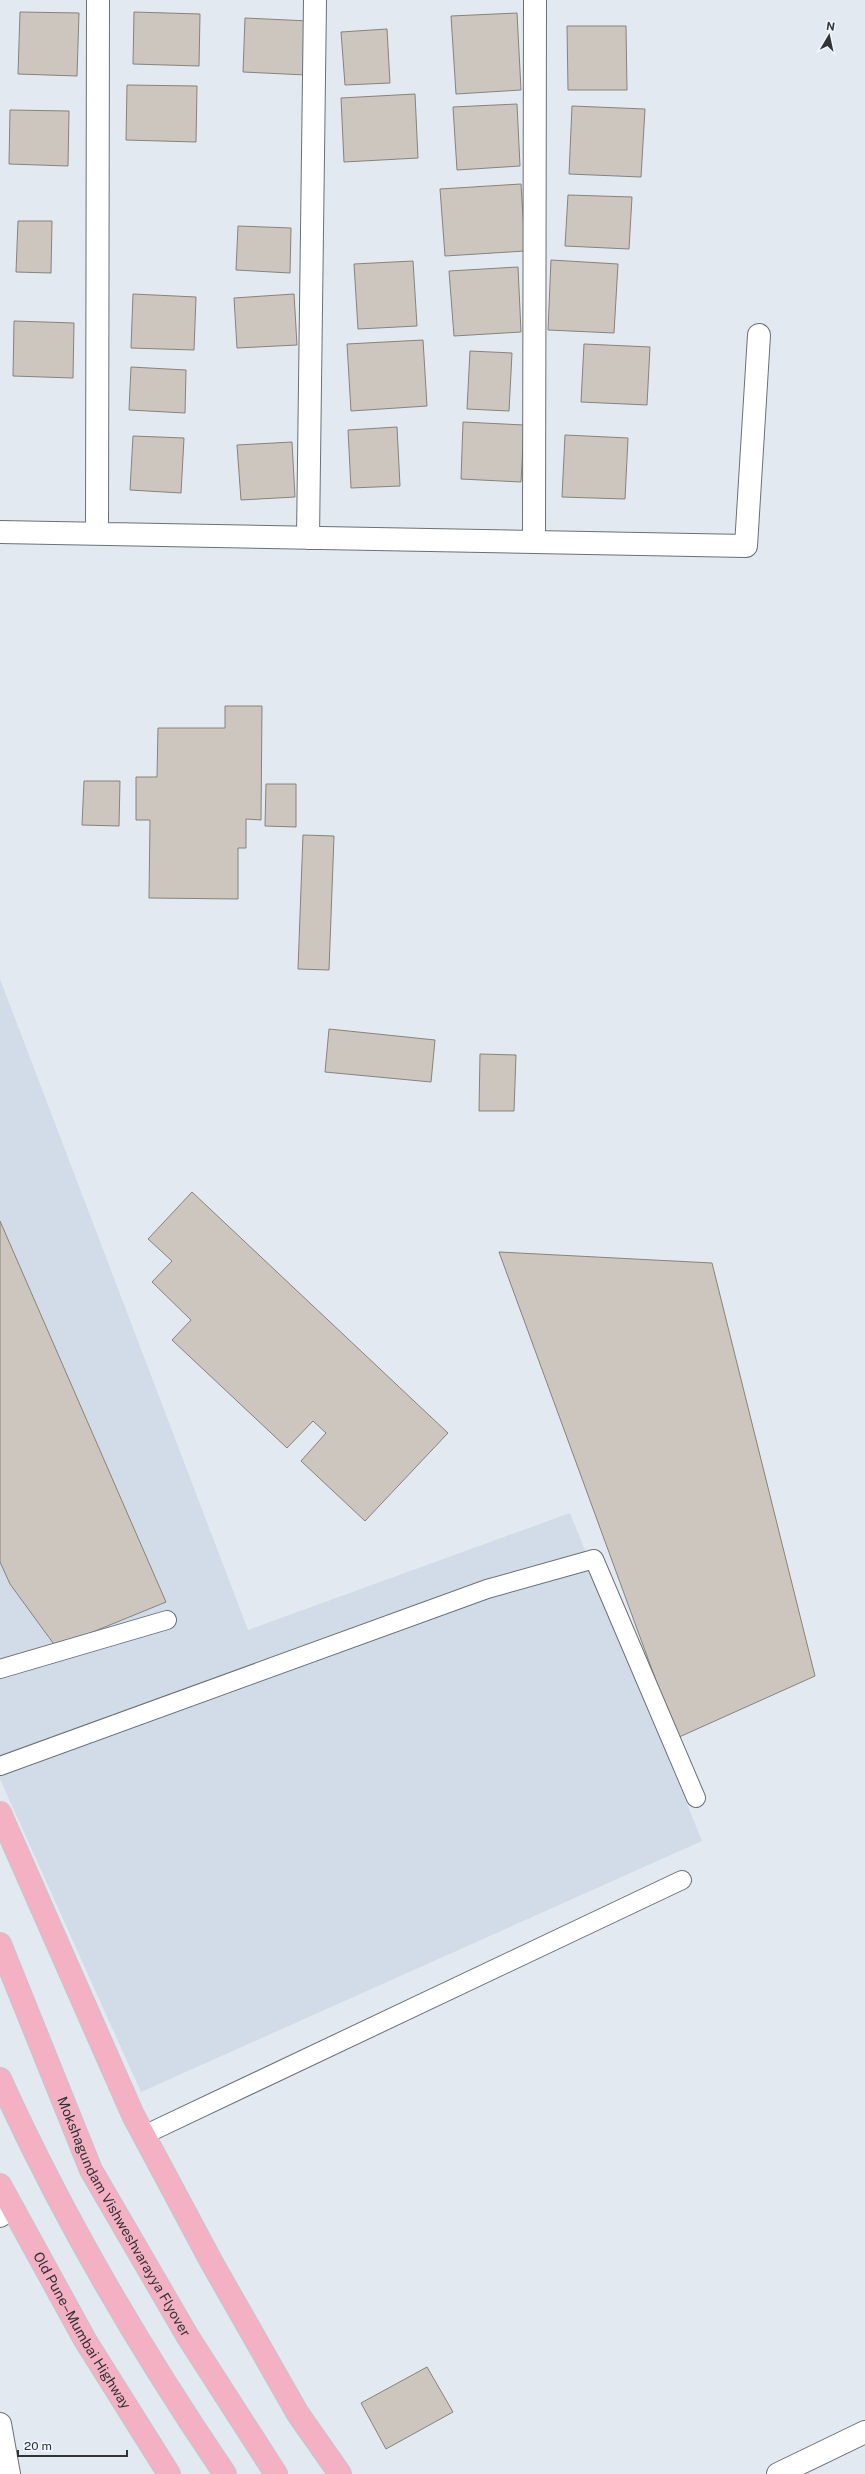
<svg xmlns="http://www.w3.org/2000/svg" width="865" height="2474" font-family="'Public Sans',sans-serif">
<rect width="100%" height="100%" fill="#e3e9f1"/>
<path fill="#d1dce8" d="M0,979L248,1630L570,1513L702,1841L141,2092L0,1779Z"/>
<path fill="#ccc6bf" stroke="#88827b" d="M20,12L79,13L77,76L18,74Z
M134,12L200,14L199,66L133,64Z
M517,13L521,90L456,94L451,16Z
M245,18L309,21L306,75L243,72Z
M567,26H626L627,90H568Z
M387,29L390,83L345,85L341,32Z
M127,85L197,86L196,142L126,140Z
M415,94L418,158L344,162L341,98Z
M517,104L520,166L457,170L453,107Z
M572,106L645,109L641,177L569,174Z
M10,110L69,111L68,166L9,164Z
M521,184L525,251L445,256L440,189Z
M568,195L632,197L629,249L565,246Z
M18,221H52L51,273L16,272Z
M238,226L291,228L290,273L236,270Z
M551,260L618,264L614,333L548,330Z
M413,261L417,326L358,329L354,264Z
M518,267L521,332L454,336L449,271Z
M133,294L196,297L194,350L131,348Z
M294,294L297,345L237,348L234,298Z
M14,321L74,323L73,378L13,376Z
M423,340L427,406L351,411L347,344Z
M584,344L650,347L647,405L581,402Z
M470,351L512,353L509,411L467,409Z
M131,367L186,370L185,413L129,410Z
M463,422L524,425L521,482L461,479Z
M397,427L400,486L351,488L348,430Z
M565,435L628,438L625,499L562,497Z
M133,436L184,438L181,493L130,490Z
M292,442L295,497L241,500L237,445Z
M225,706H262L261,820L246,819V848H238V899L149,898L150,820H136V777H157L158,728H225Z
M84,781H120L119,826L82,825Z
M266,784H296V827L265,826Z
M303,835L334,836L329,970L298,969Z
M329,1029L435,1040L431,1082L325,1072Z
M480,1054L516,1055L514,1111H479Z
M192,1192L448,1433L365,1521L301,1461L326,1433L313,1421L287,1448L172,1340L191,1320L152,1282L172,1261L148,1239Z
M0,1221L166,1602L56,1647L10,1584L0,1562Z
M499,1252L712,1263L815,1676L677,1738Z
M427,2367L453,2412L386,2449L361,2403Z"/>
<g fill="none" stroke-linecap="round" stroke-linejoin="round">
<g stroke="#6b7077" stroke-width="20">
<path id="lane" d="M0,1669L167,1620
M0,1766L487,1589L594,1559L696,1798
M144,2135L682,1880"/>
</g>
<g stroke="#6b7077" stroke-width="24">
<path id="street" d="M0,532L746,546L759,335
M97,534L98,0
M308,538L315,0
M534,542L535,0
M0,2216L11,2207
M0,2424L9,2474
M778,2474L865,2432"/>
</g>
<g stroke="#c5c6c7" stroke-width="24">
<g id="highway">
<path d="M0,1813L133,2115L212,2263L298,2414L340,2474"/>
<path id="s1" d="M0,1944L91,2170L188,2337L276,2474"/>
<path d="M0,2079C62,2216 140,2349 225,2474"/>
<path id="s2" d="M0,2185L85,2340L169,2474"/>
</g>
</g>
<use href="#lane" stroke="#fff" stroke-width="18"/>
<use href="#street" stroke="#fff" stroke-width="22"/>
<use href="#highway" stroke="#f4b1c3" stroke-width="22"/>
</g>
<g text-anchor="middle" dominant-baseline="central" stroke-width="3.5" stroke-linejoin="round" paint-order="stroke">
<g font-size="14" fill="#313336" stroke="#f1f7fe">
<text stroke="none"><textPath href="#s1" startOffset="300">Mokshagundam Vishweshvarayya Flyover</textPath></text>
<text stroke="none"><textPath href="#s2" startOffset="167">Old Pune–Mumbai Highway</textPath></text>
</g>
</g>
<g transform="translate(829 36) rotate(9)" stroke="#f1f7fe" stroke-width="3" paint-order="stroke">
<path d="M0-3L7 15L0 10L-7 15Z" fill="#313336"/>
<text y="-6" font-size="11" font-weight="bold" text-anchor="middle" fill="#313336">N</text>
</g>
<path d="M18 2450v6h109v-6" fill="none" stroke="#313336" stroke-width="2"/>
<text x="24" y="2450" font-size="12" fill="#313336" stroke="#f1f7fe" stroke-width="3" paint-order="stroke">20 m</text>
</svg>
